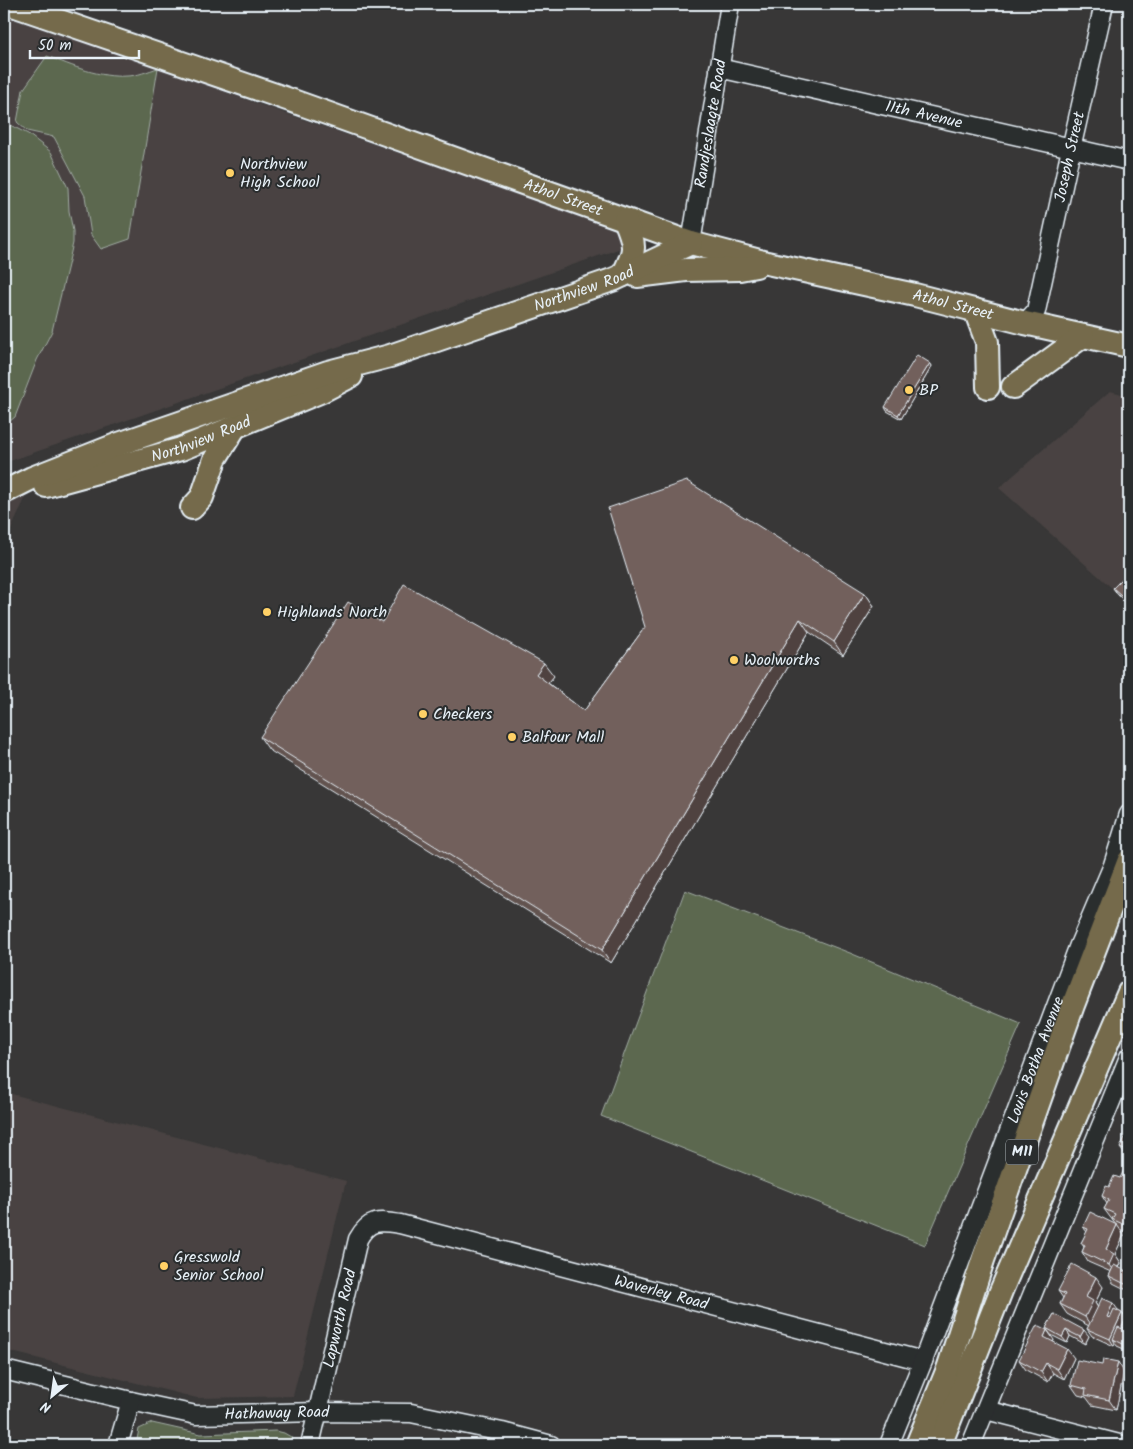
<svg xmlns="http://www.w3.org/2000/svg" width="1133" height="1449" font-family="Kalam,sans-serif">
<rect width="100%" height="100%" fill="#383737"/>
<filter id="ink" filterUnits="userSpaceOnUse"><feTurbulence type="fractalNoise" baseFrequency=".02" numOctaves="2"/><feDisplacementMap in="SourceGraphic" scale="10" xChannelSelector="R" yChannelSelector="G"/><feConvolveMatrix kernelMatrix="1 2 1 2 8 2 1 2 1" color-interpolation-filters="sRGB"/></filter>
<g filter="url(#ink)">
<path fill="#494342" d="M4,12L267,107L647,239L4,463Z
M1110,391L1129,396V603L999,488Z
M33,481L4,545V492Z
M4,1092L346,1181L293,1396L197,1398L4,1350Z"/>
<path fill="#5b6850" stroke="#a2aca4" d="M47,56C72,66 100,78 127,76C137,76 148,71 158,68L130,239L101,249L91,235L85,196L54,137L27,131L17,122L23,90Z
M4,122L28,134L51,152L68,188L69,211L73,231V243L68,265L52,331L37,360L15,417L4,426Z
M685,890L850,953L1021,1024L925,1245L601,1116Z
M152,1423L201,1434L276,1431L284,1433L291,1437L293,1445H136L139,1429Z"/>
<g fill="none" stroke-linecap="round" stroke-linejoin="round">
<g stroke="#e8f1f8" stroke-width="21">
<g id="minor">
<path id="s1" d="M719,68L1129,161"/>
<path id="s2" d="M691,243L730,4"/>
<path id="s3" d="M1025,323L1036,311L1071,149L1104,4"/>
<path id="s4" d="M4,1370L131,1401L196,1415L318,1412L411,1413L502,1432L551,1445"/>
<path d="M986,1410L1123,1445"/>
<path d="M118,1445L131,1401"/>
<path id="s5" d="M310,1445L358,1239C369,1219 379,1221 400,1224L923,1361"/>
<path id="s6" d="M889,1445L923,1361L1079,945L1113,865L1129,814"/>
<path d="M971,1445L1129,1057"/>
</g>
</g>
<g stroke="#e8f1f8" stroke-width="26">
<g id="major">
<path id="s7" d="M10,4L290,100L691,243L767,263L915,295L1025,323L1129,346"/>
<path d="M623,275C636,250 636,246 625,220"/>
<path d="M637,276L686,270L740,269L756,266"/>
<path d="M975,310L987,342L988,387"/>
<path d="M1013,387L1083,336"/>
<path id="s8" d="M46,486L181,449L322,391L351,376"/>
<path id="s9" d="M4,492L32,478L116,445L328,372L390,356L615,279L691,243"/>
<path d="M192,508L202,497L215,459L235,427"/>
<path d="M917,1445L948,1369L983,1260L1073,1005L1129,860"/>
<path d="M940,1445L1001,1291L1129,992"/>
</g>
</g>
<use href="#minor" stroke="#2a2d2e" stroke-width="18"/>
<use href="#major" stroke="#746b4b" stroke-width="22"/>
</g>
<path fill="#62534f" stroke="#e8f1f8" d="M930,363L932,366L901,419L887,411L885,407Z
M1129,585V605L1118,595L1113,588Z
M865,593L874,606L843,655L809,632L611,963L269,750L260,737L382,622L554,676L548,683L584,711L645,627Z
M1120,1148L1129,1152V1159L1127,1157Z
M1129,1173V1234L1120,1229L1124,1235L1115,1254L1121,1263L1119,1268L1128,1272L1129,1269V1291L1113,1283L1109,1276L1111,1272L1088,1262L1082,1252L1084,1247L1081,1243L1087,1232L1083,1227L1116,1225L1104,1209L1107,1204L1102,1196L1120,1178Z
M1103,1287L1095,1303L1098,1307L1118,1310L1117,1311L1122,1313L1126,1318L1129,1311V1333L1127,1331L1129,1335V1362L1124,1355L1126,1350L1117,1346L1115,1343L1114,1346L1092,1336L1087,1329L1089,1326L1067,1314L1060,1304L1063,1298L1058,1291Z
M1054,1314L1089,1336L1085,1344L1070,1336L1067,1343L1051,1335L1046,1328Z
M1054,1340L1053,1342L1074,1358L1064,1379L1053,1373L1048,1382L1026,1370L1019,1360Z
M1124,1372L1116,1410L1092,1405L1086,1397L1078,1395L1071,1385Z
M1129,1379V1404L1123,1395Z"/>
<path fill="#504340" stroke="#e8f1f8" d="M930,363L932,366L901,419L898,415Z
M865,593L874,606L843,655L834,642Z
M800,619L809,632L611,963L602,950Z
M544,663L554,676L545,687L536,674Z
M1117,1225L1124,1235L1115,1254L1121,1263L1116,1275L1109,1265L1106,1249Z
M1096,1277L1103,1287L1095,1303L1100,1311L1092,1327L1085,1317L1086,1297Z
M1113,1303L1118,1310L1112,1324L1107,1317Z
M1122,1313L1126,1319L1116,1341L1113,1339L1115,1343L1114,1346L1110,1339Z
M1047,1330L1054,1340L1051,1347L1044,1337Z
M1066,1330L1070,1336L1067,1343L1062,1337Z
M1084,1330L1089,1336L1085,1344L1080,1337Z
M1067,1349L1074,1358L1064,1379L1057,1369Z
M1118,1362L1124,1372L1116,1410L1109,1400Z
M1046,1363L1053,1373L1048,1382L1041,1372Z"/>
<path fill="#72605c" stroke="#e8f1f8" d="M917,355L930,363L898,415L885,407Z
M687,481L865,593L834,642L800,619L602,950L260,737L348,602L382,622L404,584L544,663L536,674L584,711L645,627L608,508Z
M1122,579L1129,585V602L1113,588Z
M1127,1133H1129V1152L1120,1148Z
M1124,1170L1129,1173V1227L1112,1219L1115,1214L1104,1209L1109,1200L1102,1196L1106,1186L1109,1187L1114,1176L1120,1178Z
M1090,1212L1117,1225L1106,1249L1114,1254L1109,1265L1082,1252L1085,1245L1081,1243L1088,1229L1083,1227Z
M1072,1264L1096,1277L1086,1297L1093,1301L1085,1317L1060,1304L1065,1294L1058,1291Z
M1114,1265L1128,1272L1129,1269V1286L1109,1276Z
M1102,1298L1113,1303L1107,1317L1110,1318L1114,1309L1122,1313L1110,1339L1087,1329Z
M1129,1311V1330L1122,1327Z
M1054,1314L1084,1330L1080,1337L1066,1330L1062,1337L1046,1328Z
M1037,1325L1047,1330L1044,1337L1067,1349L1057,1369L1046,1363L1041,1372L1019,1360Z
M1118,1327L1125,1330L1124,1333L1129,1335V1347L1113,1339Z
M1127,1348L1129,1350V1358L1124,1355Z
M1103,1359L1118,1362L1109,1400L1085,1395L1086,1389L1071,1385L1077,1360L1102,1365Z
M1129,1379V1397L1123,1395Z"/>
</g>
<g fill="#ffd166" stroke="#2a2d2e" stroke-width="2">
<circle cx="230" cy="173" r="5"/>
<circle cx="909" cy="390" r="5"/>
<circle cx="267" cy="612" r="5"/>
<circle cx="734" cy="660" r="5"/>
<circle cx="423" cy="714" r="5"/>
<circle cx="512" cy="737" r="5"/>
<circle cx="164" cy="1266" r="5"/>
</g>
<g text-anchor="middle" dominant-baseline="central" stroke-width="4" stroke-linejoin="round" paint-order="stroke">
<rect fill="#2a2d2e" stroke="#afb6bb" stroke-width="1" x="1006" y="1139.5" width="32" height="25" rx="4"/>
<g font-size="15" font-weight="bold" fill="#e8f1f8">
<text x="1022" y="1152">M11</text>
</g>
<g font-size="16" fill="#e8f1f8" stroke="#2a2d2e">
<text stroke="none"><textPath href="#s1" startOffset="210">11th Avenue</textPath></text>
<text stroke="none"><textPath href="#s2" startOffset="121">Randjeslaagte Road</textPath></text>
<text stroke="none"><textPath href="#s3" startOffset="174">Joseph Street</textPath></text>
<text stroke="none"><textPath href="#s7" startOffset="586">Athol Street</textPath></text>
<text stroke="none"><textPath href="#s9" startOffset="615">Northview Road</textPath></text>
<text stroke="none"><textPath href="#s7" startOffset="991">Athol Street</textPath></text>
<text stroke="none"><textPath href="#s8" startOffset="162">Northview Road</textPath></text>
<text stroke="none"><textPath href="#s6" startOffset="412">Louis Botha Avenue</textPath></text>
<text stroke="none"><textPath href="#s5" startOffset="531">Waverley Road</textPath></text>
<text stroke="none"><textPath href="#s5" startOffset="130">Lapworth Road</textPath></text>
<text stroke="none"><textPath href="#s4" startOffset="278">Hathaway Road</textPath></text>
</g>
<g font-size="16" fill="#e8f1f8" stroke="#2a2d2e" text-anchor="start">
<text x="240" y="164">Northview<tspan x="240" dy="18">High School</tspan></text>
<text x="919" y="390">BP</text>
<text x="277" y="612">Highlands North</text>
<text x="744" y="660">Woolworths</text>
<text x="433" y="714">Checkers</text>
<text x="522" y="737">Balfour Mall</text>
<text x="174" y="1257">Gresswold<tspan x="174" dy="18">Senior School</tspan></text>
</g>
</g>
<rect width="1133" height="1449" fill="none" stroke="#2a2d2e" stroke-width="20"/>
<rect x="10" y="10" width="1113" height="1429" fill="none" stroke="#e8f1f8" stroke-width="2" filter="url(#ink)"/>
<g transform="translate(52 1396) rotate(209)" stroke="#2a2d2e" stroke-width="4" paint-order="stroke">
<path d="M0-4L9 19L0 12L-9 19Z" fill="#e8f1f8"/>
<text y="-8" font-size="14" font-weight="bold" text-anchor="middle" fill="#e8f1f8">N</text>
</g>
<path d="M30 50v8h109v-8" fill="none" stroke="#e8f1f8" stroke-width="2.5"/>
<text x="38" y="50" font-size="15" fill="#e8f1f8" stroke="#2a2d2e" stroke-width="4" paint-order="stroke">50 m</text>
</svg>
